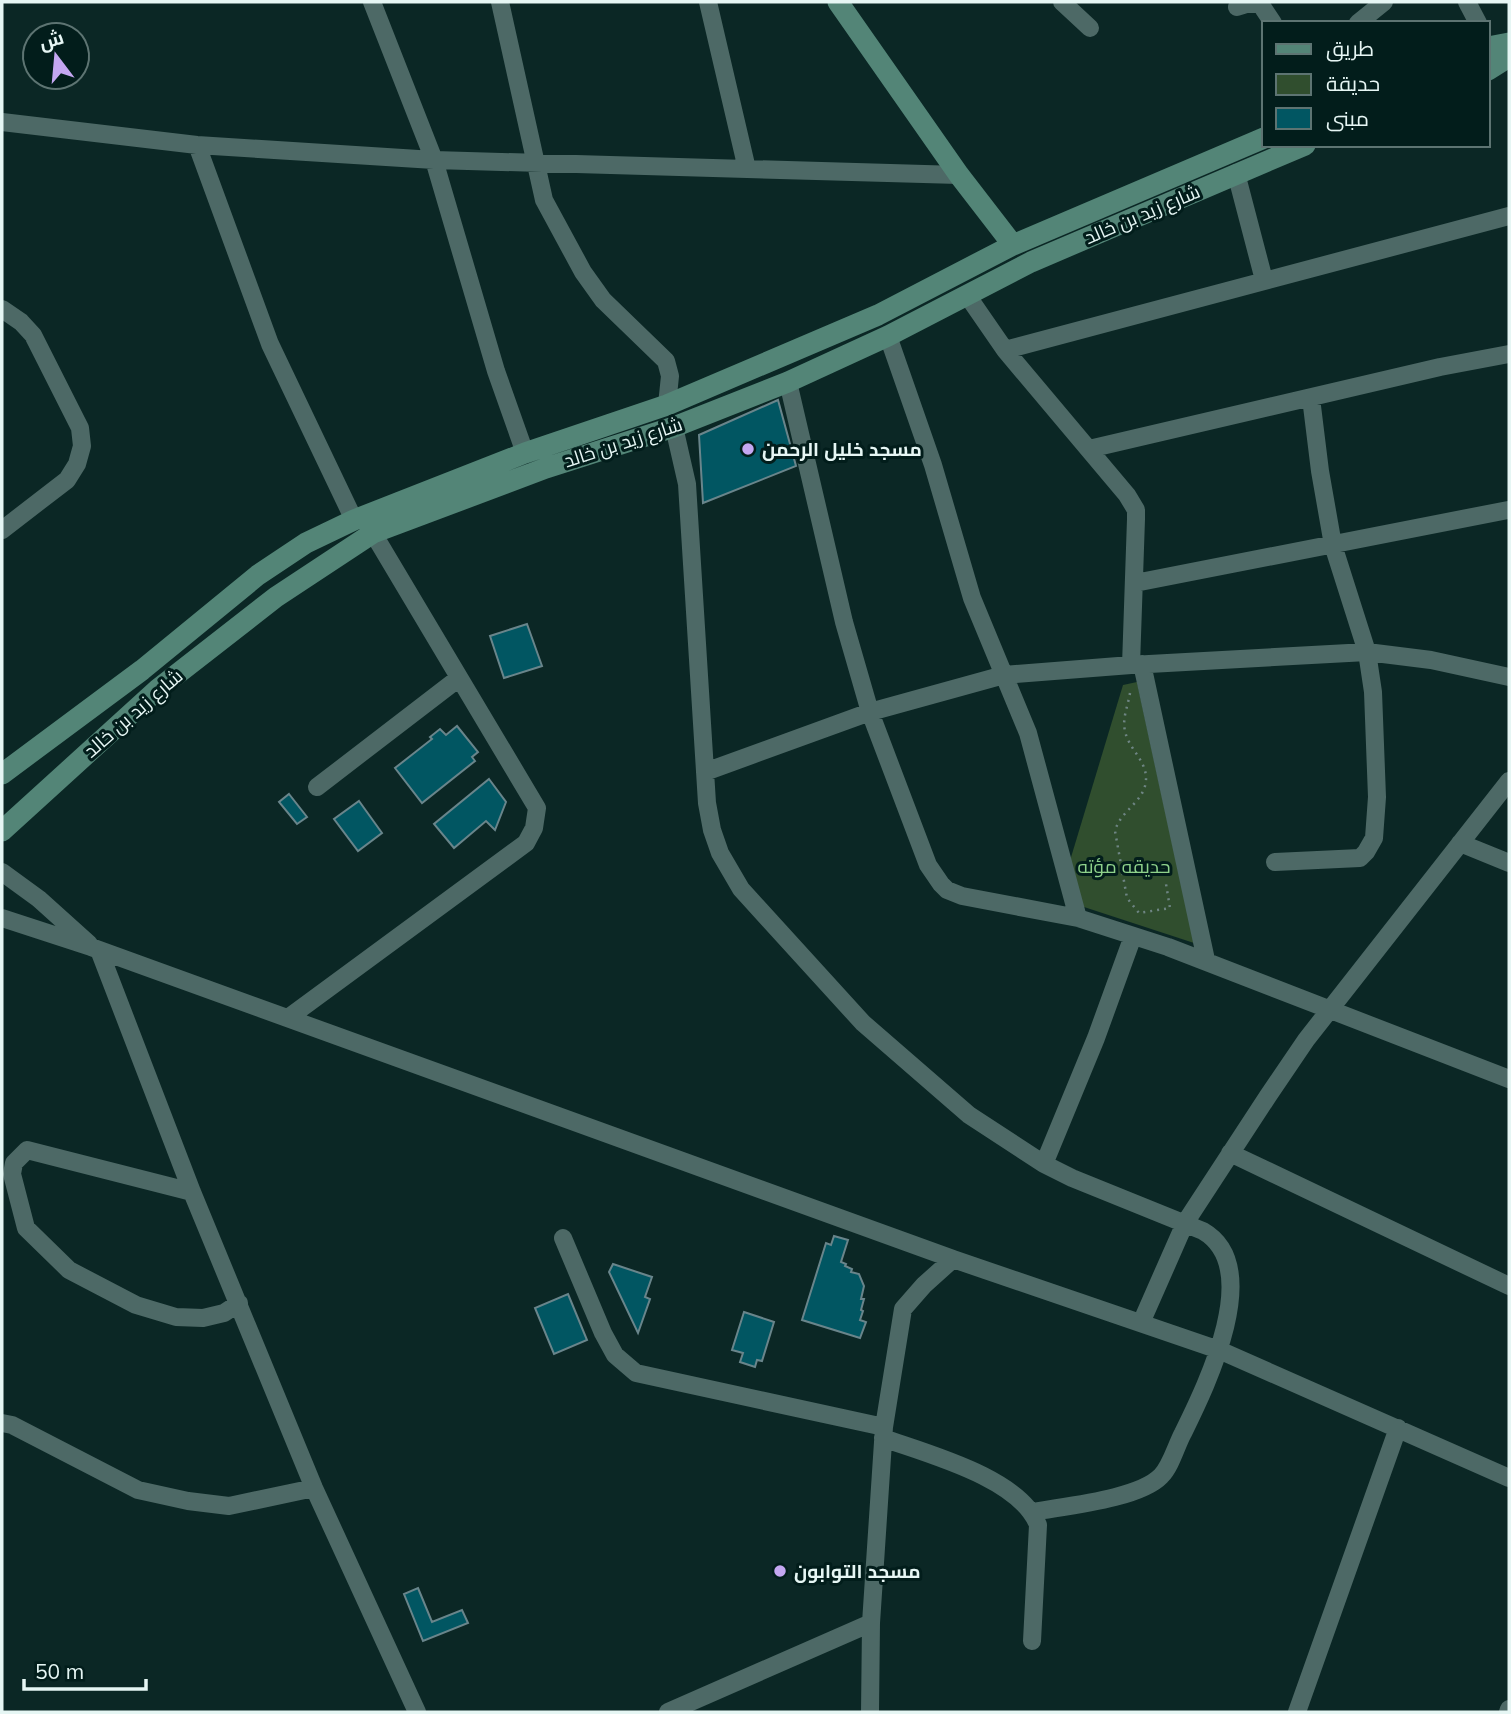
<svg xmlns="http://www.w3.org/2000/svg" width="1511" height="1714" font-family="Mulish,Cairo,sans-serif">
<rect width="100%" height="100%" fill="#0b2725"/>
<path fill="#304e2e" d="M1137,682L1194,943L1084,907L1078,898L1069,864L1123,685Z"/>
<path fill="#015662" stroke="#69858b" stroke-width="2" d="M778,400L796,466L703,503L699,435Z
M527,624L542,666L504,678L490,636Z
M457,726L478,752L472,757L475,761L422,803L395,768L432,739L430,737L440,729L446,735Z
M489,779L506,802L495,830L486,821L454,848L434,824Z
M289,794L307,817L297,824L279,802Z
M359,801L382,833L358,851L334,819Z
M834,1236L848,1240L841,1262L846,1264L845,1266L852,1269L851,1272L859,1274L864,1286L861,1299H864L861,1310L863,1311L860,1320L866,1322L860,1338L802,1320L826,1243L831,1245Z
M613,1264L652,1277L645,1297L650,1299L638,1333L609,1272Z
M568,1294L587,1340L554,1354L535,1308Z
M744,1312L774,1322L762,1361L757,1360L755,1367L740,1362L743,1353L732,1350Z
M418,1588L432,1622L462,1610L468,1623L423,1641L404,1594Z"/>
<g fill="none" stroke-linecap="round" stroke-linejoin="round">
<path stroke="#6e8583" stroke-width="2.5" stroke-dasharray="2 5" stroke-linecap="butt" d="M1130,693C1128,706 1122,718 1125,731C1129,751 1151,763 1145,786C1140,804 1120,812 1115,831L1127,898L1139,913L1170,908L1166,884"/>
<path stroke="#4d6966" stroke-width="18" d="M372,2L434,160L496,371L525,453
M500,2L544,200L583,272L603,300L666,361L670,376L667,405
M708,2L747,169
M1062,2L1090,28
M1467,2L1478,23
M1237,7L1250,3L1261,5L1273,23
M1358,23L1384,2
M2,122L197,145L434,160L959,175
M197,145L270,344L354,520
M1236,173L1264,280
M967,295L1005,350L1127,495L1136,510V519L1131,665
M2,309L21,322L33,335L80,428L82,446L77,464L67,480L2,530
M888,336L933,465L972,598L1028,733L1078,918
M1005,350L1509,216
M788,382L844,622L870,712L928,865L941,884L947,890L962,896L1078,918L1168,947L1509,1079
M674,427L687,484L707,803L712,830L720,853L741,889L863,1023L969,1115L1044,1164L1072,1178L1203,1231C1265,1267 1206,1386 1183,1433C1176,1446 1171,1466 1161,1476C1139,1499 1065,1506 1033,1512
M1089,449L1440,367L1509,354
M1135,583L1508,510
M1142,664L1206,960
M705,772L870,712L1004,675L1131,665L1367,652L1431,660L1509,677
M317,787L459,678
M1460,843L1509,863
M1275,862L1360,858L1366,852L1374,838L1377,797L1373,692L1367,652L1333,545L1320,471L1311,398
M2,872L39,899L89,944
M2,918L91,947L953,1259
M99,950L192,1192L314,1488L417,1712
M288,1018L526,843L534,828L537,808L373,533
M1230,1153L1509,1286
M1044,1164L1096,1038L1133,936
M192,1192L27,1150L14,1163L12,1174L26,1228L69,1270L136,1305L176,1317L203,1318L224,1313L239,1303
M563,1238L603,1333L615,1355L636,1373L884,1427
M1141,1323L1185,1223L1268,1096L1306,1040L1509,781
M2,1423L12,1425L138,1490L188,1501L229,1506L314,1488
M883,1438C928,1454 1020,1478 1038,1525L1032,1641
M871,1623L884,1427L903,1309L924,1285L953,1259L1219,1350L1509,1478
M668,1712L871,1623L870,1712
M1297,1712L1398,1428
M1508,1712L1509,1709"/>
<path stroke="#538577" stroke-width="21" d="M838,2L959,175L1013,245
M1488,47L1509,43
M1488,70L1509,57
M2,774L142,670L258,575L306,543L354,520L525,453L667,405L878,315L1013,245L1264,138
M2,831L158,689L276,597L373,533L546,468L674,427L788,382L888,336L1031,262L1305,145"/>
</g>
<g fill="#c4a7f1" stroke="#021d1b" stroke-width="2.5">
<circle cx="748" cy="449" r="7"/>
<circle cx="780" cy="1571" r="7"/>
</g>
<g text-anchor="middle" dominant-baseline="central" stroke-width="6" stroke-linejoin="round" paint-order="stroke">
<g font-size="19" fill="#e6f6f4" stroke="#021d1b">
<text transform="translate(1142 214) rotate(-23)">شارع زيد بن خالد</text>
<text transform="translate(623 442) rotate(-18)">شارع زيد بن خالد</text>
<text transform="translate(133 713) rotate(-41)">شارع زيد بن خالد</text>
</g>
<g font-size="19" font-weight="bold" fill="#e6f6f4" stroke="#021d1b" text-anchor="start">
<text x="762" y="449">مسجد خليل الرحمن</text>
<text x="794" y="1571">مسجد التوابون</text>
</g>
<g font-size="19" fill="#8fd28b" stroke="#021d1b">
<text x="1124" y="866">حديقه مؤته</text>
</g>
</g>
<rect width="1511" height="1714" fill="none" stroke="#e6f6f4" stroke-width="7"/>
<rect x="1262" y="21" width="228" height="126" fill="#021d1b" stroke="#5d7472" stroke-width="2"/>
<rect x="1276" y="44" width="35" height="10" fill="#538577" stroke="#5d7472" stroke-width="2"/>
<text x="1326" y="56" font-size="21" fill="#e6f6f4">طريق</text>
<rect x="1276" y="74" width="35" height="21" fill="#304e2e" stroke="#5d7472" stroke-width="2"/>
<text x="1326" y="91" font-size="21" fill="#e6f6f4">حديقة</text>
<rect x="1276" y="108" width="35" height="21" fill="#015662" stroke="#5d7472" stroke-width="2"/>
<text x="1326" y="126" font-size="21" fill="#e6f6f4">مبنى</text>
<g transform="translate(56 56) rotate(344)"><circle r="33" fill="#021d1b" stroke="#5d7472" stroke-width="2"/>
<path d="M0-5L12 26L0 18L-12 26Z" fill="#c4a7f1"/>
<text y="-10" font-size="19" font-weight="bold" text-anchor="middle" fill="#e6f6f4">ش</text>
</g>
<path d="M24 1679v10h122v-10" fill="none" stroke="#e6f6f4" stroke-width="3.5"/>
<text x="35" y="1679" font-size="21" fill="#e6f6f4" stroke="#021d1b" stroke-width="5" paint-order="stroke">50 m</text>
</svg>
